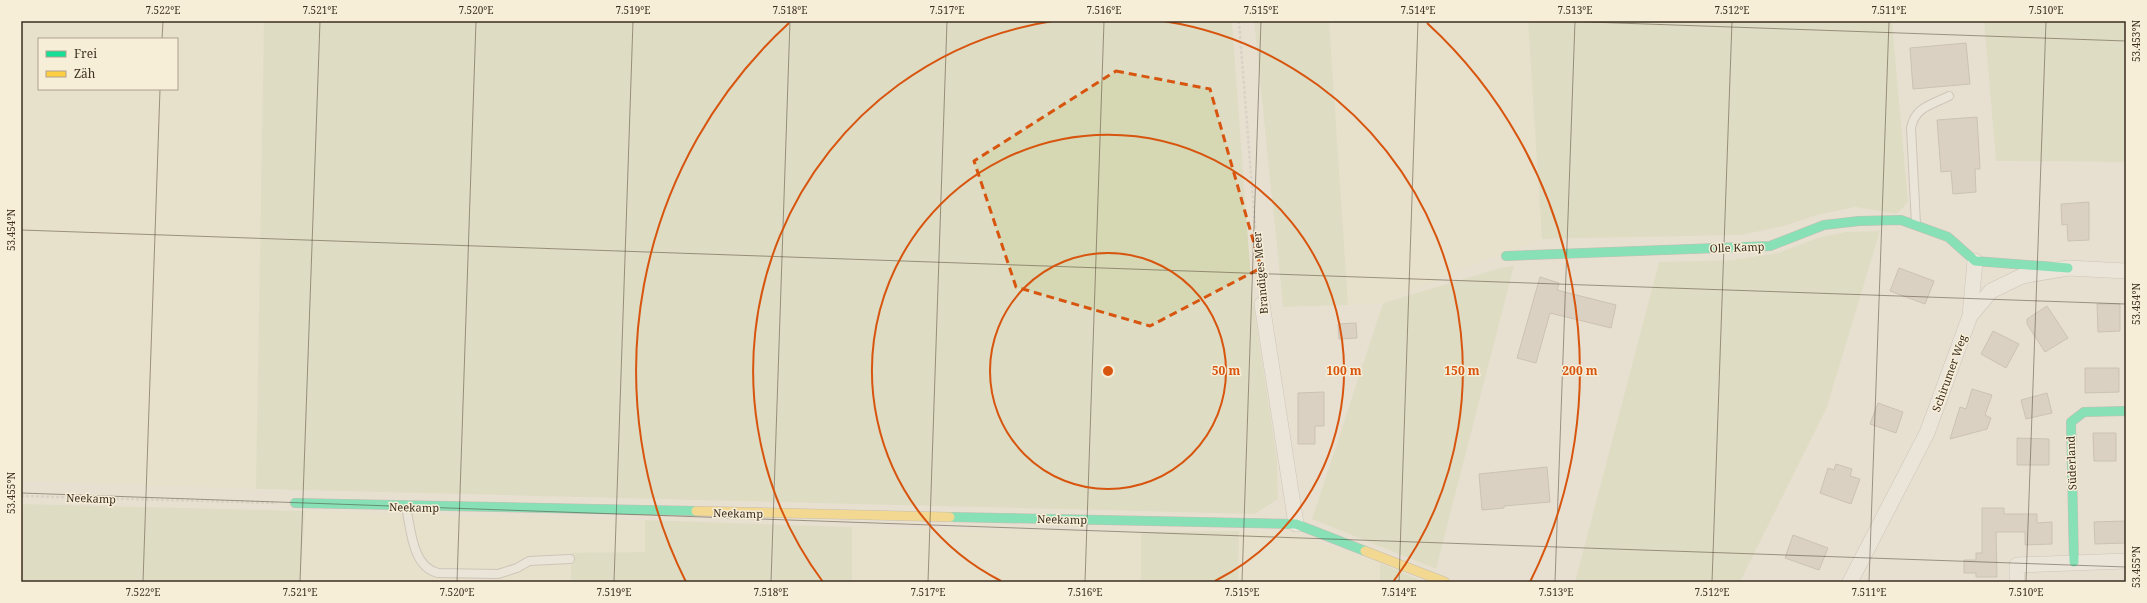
<svg xmlns="http://www.w3.org/2000/svg" width="2147" height="603" font-family="'Noto Serif',serif">
<rect width="100%" height="100%" fill="#e7e0d1"/>
<path fill="#e6dfc2" fill-rule="evenodd" d="M21,21H264L256,489L21,481ZM39,39H177V89H39Z
M1329,21H1528L1542,239L1473,265L1383,303L1348,305Z
M305,511L645,520V552L571,553V582H300Z
M852,527L1141,532V582H852Z
M1239,531L1295,534L1380,563V582H1238Z"/>
<path fill="#d6d7b3" d="M264,21H1232L1252,294L1277,460L1278,499L1255,514L256,489Z
M1254,21H1329L1348,305L1283,307Z
M1528,21H1892L1908,202L1897,214L1855,207L1818,215L1784,226L1742,235L1542,239Z
M1984,21H2126V162L1996,161Z
M1880,231L1827,407L1740,582H1575L1659,262L1732,260L1778,253L1820,237L1845,232Z
M1514,266L1436,569L1312,519L1383,303L1500,268Z
M21,504L305,511L300,582H21Z
M645,520L852,527V582H571V553L645,552Z
M1239,531L1238,582H1141V532Z
M1380,563L1425,582H1380Z"/>
<path fill="#cbbfb2" stroke="#a89c90" d="M1966,43L1970,84L1913,89L1910,48Z
M1977,117L1980,169H1975L1976,192L1953,194L1951,171L1941,172L1937,120Z
M2089,202V240L2068,241L2067,224L2062,225L2061,204Z
M1899,268L1934,281L1925,304L1890,291Z
M1540,277L1559,283L1557,290L1616,305L1611,328L1550,313L1536,363L1517,358Z
M2097,304H2120V331L2098,332Z
M2047,306L2068,338L2045,352L2027,324V319Z
M1356,323L1357,338L1339,339L1338,324Z
M1993,331L2019,344L2006,368L1981,354Z
M2085,368H2119V392L2085,393Z
M1972,389L1992,395L1985,415L1991,418L1987,429L1950,439L1960,407L1966,409Z
M1324,392V426H1315V444H1298V393Z
M2047,393L2052,413L2026,419L2021,400Z
M1878,403L1903,412L1896,433L1870,424Z
M2093,433H2116V461H2094Z
M2017,438L2049,439V465H2017Z
M1836,464L1852,469L1850,476L1860,479L1851,504L1820,493L1828,468L1834,470Z
M1547,467L1550,502L1504,506V508L1482,510L1479,474Z
M1982,508H2004V514H2037V523L2052,522V544L2025,545V532H1996L1997,577H1976V573H1964V560H1976V553H1982Z
M2125,521L2126,543L2095,544L2094,522Z
M1793,535L1828,548L1819,570L1785,558Z"/>
<g fill="none" stroke-linecap="round" stroke-linejoin="round">
<g stroke="#ada599" stroke-width="10">
<path id="lane" d="M1916,224L1911,128C1915,107 1931,105 1949,96
M406,507C411,529 412,567 438,573L498,574L517,568L529,561L570,559"/>
</g>
<g stroke="#ada599" stroke-width="16">
<path id="street" d="M1262,304L1296,524
M1970,316L1975,261
M1850,582L1927,433L1970,316L1991,291L2022,276L2068,268L2126,271
M2017,582V565L2126,561"/>
</g>
<g stroke="#9c958a" stroke-width="10">
<path id="fast" d="M1506,256L1770,246L1824,225L1859,221L1901,220L1948,237L1975,261L2068,268
M295,503L696,511
M950,517L1296,524L1365,551
M2074,562L2071,422L2084,412L2126,411"/>
</g>
<g stroke="#9c958a" stroke-width="10">
<path id="slow" d="M696,511L950,517
M1365,551L1445,582"/>
</g>
<path stroke="#c8c2b9" stroke-width="2.5" stroke-dasharray="3 2" stroke-linecap="butt" d="M1239,21L1260,290
M21,496L277,503"/>
<use href="#lane" stroke="#efebe3" stroke-width="8"/>
<use href="#street" stroke="#efebe3" stroke-width="15"/>
<use href="#fast" stroke="#16e098" stroke-width="9"/>
<use href="#slow" stroke="#ffcf43" stroke-width="9"/>
</g>
<path d="M0 0H2147V603H0ZM1116,71L1210,89L1261,268L1150,326L1016,287L974,161Z" fill="#e7e0d1" fill-opacity=".55" fill-rule="evenodd"/>
<path fill="none" stroke="#d7550e" stroke-width="3" stroke-dasharray="8 5" stroke-linejoin="round" d="M1116,71L1210,89L1261,268L1150,326L1016,287L974,161Z"/>
<path fill="none" stroke="#3d2e20" stroke-width="1" stroke-opacity="0.45" d="M1561,21L2126,41M162,39L163,21M21,230L2126,304M21,493L2126,567M143,582L160,89M300,582L320,21M457,582L476,21M614,582L633,21M771,582L790,21M928,582L947,21M1085,582L1104,21M1242,582L1261,21M1399,582L1418,21M1555,582L1575,21M1712,582L1732,21M1869,582L1889,21M2026,582L2046,21"/>
<g fill="none" stroke="#d7550e" stroke-width="2">
<circle cx="1108" cy="371" r="118"/>
<path d="M1001 581A236 236 0 1 1 1215 581"/>
<path d="M823 582A354 354 0 0 1 1053 21M1163 21A354 354 0 0 1 1393 582"/>
<path d="M686 582A472 472 0 0 1 789 23M1427 23A472 472 0 0 1 1530 582"/>
</g>
<g text-anchor="middle" dominant-baseline="central" stroke-width="3" stroke-linejoin="round" paint-order="stroke">
<g font-size="11" fill="#3d2e20" stroke="#f7eed8">
<text transform="translate(1737 247) rotate(-2)">Olle Kamp</text>
<text transform="translate(1260 273) rotate(-95)">Brandiges Meer</text>
<text transform="translate(1949 373) rotate(-70)">Schirumer Weg</text>
<text transform="translate(2071 463) rotate(-92)">Süderland</text>
<text transform="translate(91 498) rotate(2)">Neekamp</text>
<text transform="translate(414 507) rotate(1)">Neekamp</text>
<text transform="translate(738 513) rotate(1)">Neekamp</text>
<text transform="translate(1062 519) rotate(1)">Neekamp</text>
</g>
</g>
<circle cx="1108" cy="371" r="6" fill="#d7550e" stroke="#f7eed8" stroke-width="2"/>
<g font-size="12" text-anchor="middle" font-weight="bold" fill="#d7550e" stroke="#f7eed8" stroke-width="3" stroke-linejoin="round" paint-order="stroke">
<text x="1226" y="375">50 m</text>
<text x="1344" y="375">100 m</text>
<text x="1462" y="375">150 m</text>
<text x="1580" y="375">200 m</text>
</g>
<rect width="2147" height="603" fill="none" stroke="#f7eed8" stroke-width="44"/>
<rect x="38" y="38" width="140" height="52" fill="#f7eed8" stroke="#ada18e"/>
<rect x="46" y="51" width="20" height="6" fill="#16e098" stroke="#ada18e"/>
<text x="74" y="58" font-size="12" fill="#3d2e20">Frei</text>
<rect x="46" y="71" width="20" height="6" fill="#ffcf43" stroke="#ada18e"/>
<text x="74" y="78" font-size="12" fill="#3d2e20">Zäh</text>
<rect x="22" y="22" width="2103" height="559" fill="none" stroke="#3d2e20" stroke-width="1.5"/>
<g font-size="10" text-anchor="middle" fill="#3d2e20">
<text x="163" y="14">7.522°E</text>
<text x="320" y="14">7.521°E</text>
<text x="476" y="14">7.520°E</text>
<text x="633" y="14">7.519°E</text>
<text x="790" y="14">7.518°E</text>
<text x="947" y="14">7.517°E</text>
<text x="1104" y="14">7.516°E</text>
<text x="1261" y="14">7.515°E</text>
<text x="1418" y="14">7.514°E</text>
<text x="1575" y="14">7.513°E</text>
<text x="1732" y="14">7.512°E</text>
<text x="1889" y="14">7.511°E</text>
<text x="2046" y="14">7.510°E</text>
<text transform="translate(2136 41) rotate(-90)" y="4">53.453°N</text>
<text transform="translate(11 230) rotate(-90)" y="4">53.454°N</text>
<text transform="translate(2136 304) rotate(-90)" y="4">53.454°N</text>
<text transform="translate(11 493) rotate(-90)" y="4">53.455°N</text>
<text transform="translate(2136 567) rotate(-90)" y="4">53.455°N</text>
<text x="143" y="596">7.522°E</text>
<text x="300" y="596">7.521°E</text>
<text x="457" y="596">7.520°E</text>
<text x="614" y="596">7.519°E</text>
<text x="771" y="596">7.518°E</text>
<text x="928" y="596">7.517°E</text>
<text x="1085" y="596">7.516°E</text>
<text x="1242" y="596">7.515°E</text>
<text x="1399" y="596">7.514°E</text>
<text x="1556" y="596">7.513°E</text>
<text x="1712" y="596">7.512°E</text>
<text x="1869" y="596">7.511°E</text>
<text x="2026" y="596">7.510°E</text>
</g>
</svg>
